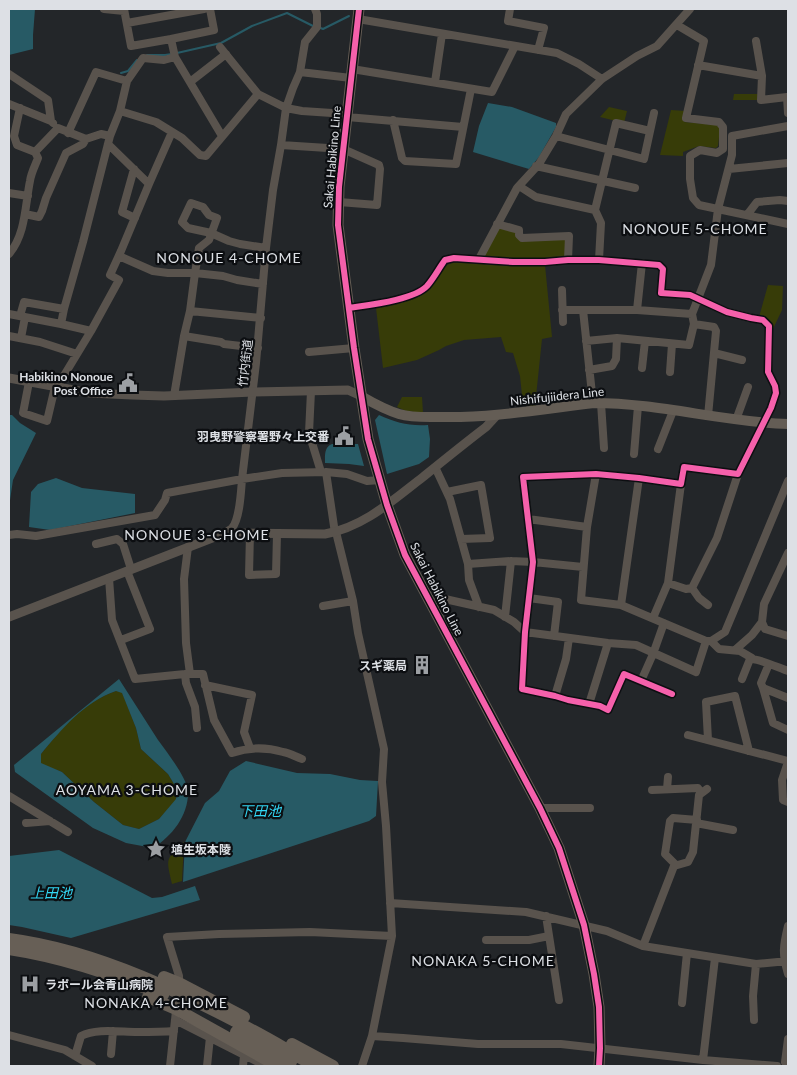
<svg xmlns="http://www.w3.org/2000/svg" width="797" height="1075" font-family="Lato,'Noto Sans JP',sans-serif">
<rect width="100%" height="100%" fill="#232629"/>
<path fill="#373c08" d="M734,94H758L757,100H733Z
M609,107L627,111L624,123L600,117Z
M671,110L686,111L684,122L717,125L720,129L718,146L716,148L699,146L683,152V156L660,155Z
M499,226L517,232V236L567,238L566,258L544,260L482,257Z
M456,262L545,265L552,337L542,339L535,406L523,405L520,376L513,353L506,352L501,337L464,340L446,346L439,350L417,360L383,368L376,308C390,306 421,299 430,289C441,276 437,266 456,262Z
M768,285L783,286L782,310L772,331L759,317Z
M402,397H422L423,413L406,411L397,407Z
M116,691L122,692L136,728L141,749L168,774L177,789V799L159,819L139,829L123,825L94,802L62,772L41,764V754C62,728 84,702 116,691Z
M184,842L182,881L172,884C166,858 165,860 184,842Z"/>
<path fill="#275a65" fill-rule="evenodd" d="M9,9H35L33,35V49L9,55Z
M488,103L512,107L556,123V127L539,157L529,169L473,152L479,126Z
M9,415H12L20,423L36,433L13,480L9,507Z
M379,415C397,423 408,426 428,425L430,439L429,457L419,464L387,474L375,420Z
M332,444H358L364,466L349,464L325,463C325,456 324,447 332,444Z
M56,478L82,488L135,494V513L50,530L29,527L31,492L38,484Z
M119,679C132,699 145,720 158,740C166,751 189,780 188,793C188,816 172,836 153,848L126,843L93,828L15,772L14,765ZM116,691L122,693L136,728L141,749L168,774L177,789L176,799L159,819L139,829L123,825L94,802L62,772L41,763V754C62,729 84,702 116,691Z
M246,761L297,773L330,774L360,780L378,781L376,816L369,821L183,882L185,842L205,803L219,791L230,771Z
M59,850L152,898L162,897L195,886L200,900L71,938L22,927L9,925V856Z"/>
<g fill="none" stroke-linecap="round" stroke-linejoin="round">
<path stroke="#275a65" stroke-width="2" d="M318,27L323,29L349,16
M177,53L221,43L252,26L287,13L313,26
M147,55H165L172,54
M121,73L128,71L137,60"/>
<path stroke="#59534d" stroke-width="8" d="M104,9L124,11
M124,9L131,46L171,39L214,30L210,9
M510,9L508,21L544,28L538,50
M358,19L557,53L579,64L602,79
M127,23L204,9
M677,25L704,41L686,118L719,122L723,127V149L717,153L700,150L690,156V179L693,198L699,205L788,224
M171,39L175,57
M756,41L762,76L761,100L787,97L788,113
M220,47L258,94
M698,65L762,76
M352,69L492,92L515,46
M300,72L351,78
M9,74L48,100L51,121
M190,82L226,54
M435,82L442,34
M9,104L51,121L53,123
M347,117L463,127
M393,120L402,158L405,161L456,164L471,89
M68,133L96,72L127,81
M222,136L175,57L164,60L143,58L127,81L120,111L156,122L182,138L200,155L206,156L258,94L286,108L302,111L347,114
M556,136L644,159L654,113
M108,144L149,184L172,132
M281,145L343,149L379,165L380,169L377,205L339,202
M35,152L58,128L86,139L101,134L110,136
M536,166L635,188
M134,169L122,212L135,218
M729,169L788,163
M519,186L536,197L595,210L601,223L599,260
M9,193L28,196
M595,210L616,123L650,131
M25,214L39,217L42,211L46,198L66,153L83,144L86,139
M747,215L757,202L780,200L788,201
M497,224L519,230V235L522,238L569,236L568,260
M9,254C26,234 25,205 30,181C31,173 35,166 38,158L35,152L17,145L14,136L20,108
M119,256L153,271L168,273H195L199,248L209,240L217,218L209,215L203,207L191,203L182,222L188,228L211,233L229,241L240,244L266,248
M479,259L517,188L539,164L556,136L566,114L602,79L637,56L657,46L690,9
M562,290L563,322
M349,308C368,305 414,300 427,286C434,278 439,268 445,260L454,258L513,262H545L568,260H599L659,265L663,269L661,293L690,295L727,312L751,318L763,320L769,326L768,372L775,386L776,393L771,408L738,474L684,467L681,484L639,478L596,474L523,477L533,562L525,632L522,689L555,696L568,700L600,706L608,710L624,674L672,694
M562,310H637L692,314
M583,310L593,403
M637,310L642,263
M9,314L61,324L91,331L57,387
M20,316L24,302L64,309
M261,318L190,311L195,273L223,276L237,280L263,284
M61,324L64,309L83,242L110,136L120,111
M694,324L714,327L716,331L708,416
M91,331L119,280L110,275L121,251L149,184
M9,336L40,342L77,354
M184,336L221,342L224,344L258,348
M21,338L25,317
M586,341L617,338L689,345L694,324L692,314L711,265L718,209L732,155V136L788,126
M309,352L354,348
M714,353L742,360
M642,368L645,341
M589,370L612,366L616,359L617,338
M670,372L672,344
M29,382L23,413L47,421L55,387
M311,391L309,433L321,472
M174,396L184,336L190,311
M601,403L604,448
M736,420L748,387
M658,449L673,411
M634,454L638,406
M435,467L450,499L468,564
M326,472L335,533
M596,474L587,527L581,600L621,605L706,641H711L719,649L740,651L752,658
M447,492L481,485L490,538L461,539
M528,519L587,527
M336,532L353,601L358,633L384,749L382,782L386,826L392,936L372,1036L362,1066
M225,533C227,531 230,530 232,528C240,519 241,491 242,479L256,363L266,248L273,190L281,145L286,108L293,88L300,72L305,42L317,27V14L315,9
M250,533L249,575L276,574L277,534
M9,535L17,534L36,536L155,515L165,500L167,493L242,479L282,473L326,472L347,474L367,481L380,480
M96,544L117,539L123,544L131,569
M188,547L184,579L186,643L190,674
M788,553L764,604L762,622L765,629L788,636
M109,578L112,620L135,679L185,674H203L214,720L232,753C249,747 266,747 283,752C290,753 296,757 302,759
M668,583L686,589L692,588L717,538L738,474
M692,588L699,598L708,605
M427,595L494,610L514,622L525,632L608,643L636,645L696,672L706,641
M529,598L558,602L554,636
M621,605L639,478
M323,606L353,601
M479,607L469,580L468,564L511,561L533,562L583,567
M505,617L511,561
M653,618L668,583L681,484
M121,640L150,629L127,571
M711,641L725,632L788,481
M735,650L752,635L762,622
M185,674L186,683L195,707L197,728
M742,679L750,659C758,658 779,668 788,671
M641,681L653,654L664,623
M205,685L252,695L244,732L250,748
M763,688L761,683L769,664
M555,696L566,659L569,638
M788,698L763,688L773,723L788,730
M589,704L608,643
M688,735L788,761
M708,740L706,702L735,696L749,751
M788,762L782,780L783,800L788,802
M667,789L668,777
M652,790L698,788L701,793
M9,796L68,832
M540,808H590
M26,823L50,821
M696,823L733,830
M676,865L665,854L670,821L673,818L697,820
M390,903L526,912L607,931L643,946L756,964L788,961
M546,916L559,1000
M788,926C783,947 782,953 788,974
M486,940H529L549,936
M643,946L674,866L688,862L693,852L699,795L707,789
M682,1003L687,953
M175,1020L262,1064
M754,1020L753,996L756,964
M9,1035L65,1050L92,1066
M372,1036L403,1038L478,1044H561L703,1060L777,1066
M111,1054L113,1031
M75,1056L81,1036C96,1028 120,1032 137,1032C149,1032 161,1032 174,1031
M703,1060L715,958
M785,1062L788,1039
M170,1066L179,983V976L167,937L219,934L310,932L392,936
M207,1066L210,1037
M243,1066L244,1055"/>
<path stroke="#59534d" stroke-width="9" d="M9,378L90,393L132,395L164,396L253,392L348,390L361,396
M9,617L225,533L325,534C364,527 393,500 423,477C444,460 465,443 486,427L497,415"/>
<path stroke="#645d55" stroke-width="10" d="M361,396C373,403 386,410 399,414C413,418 427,417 441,417C492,418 543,409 594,403C659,403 723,422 788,424"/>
<path stroke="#645c54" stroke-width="11" d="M359,9L339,187L338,225L354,348L368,439L387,505L405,555L540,808L559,848L584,925L594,974L599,1007L600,1048L599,1066"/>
<path stroke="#675f56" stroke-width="12" d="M9,939C100,951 185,994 265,1037C282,1046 298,1057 315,1066
M9,949C62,957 113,974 163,995
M164,977L179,983L244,1017
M148,997L176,1009L278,1066
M236,1032L291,1062
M292,1044L333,1066"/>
<g stroke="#0c0e11" stroke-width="9">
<path id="cycleway" d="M359,9L339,187L338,225L354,348L368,439L387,505L405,555L540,808L559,848L584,925L594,974L599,1007L600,1048L599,1066
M349,308C368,305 414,300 427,286C434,278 439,268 445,260L454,258L513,262H545L568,260H599L659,265L663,269L661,293L690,295L727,312L751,318L763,320L769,326L768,372L775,386L776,393L771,408L738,474L684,467L681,484L639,478L596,474L523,477L533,562L525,632L522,689L555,696L568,700L600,706L608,710L624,674L672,694"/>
</g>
<use href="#cycleway" stroke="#f560ab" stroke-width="6"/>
</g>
<defs>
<g id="civic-bare" transform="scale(1.5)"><path d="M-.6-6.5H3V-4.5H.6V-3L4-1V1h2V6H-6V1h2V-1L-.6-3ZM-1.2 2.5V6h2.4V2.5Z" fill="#9c9fa3" stroke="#0c0e11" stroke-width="2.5" paint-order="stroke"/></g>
<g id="building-bare" transform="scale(1.5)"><path d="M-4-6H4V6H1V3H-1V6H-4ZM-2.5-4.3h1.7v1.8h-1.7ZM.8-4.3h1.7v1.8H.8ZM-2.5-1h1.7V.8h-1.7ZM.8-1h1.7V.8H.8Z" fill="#9c9fa3" stroke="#0c0e11" stroke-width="2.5" paint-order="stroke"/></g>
<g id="sight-bare" transform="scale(1.5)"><path d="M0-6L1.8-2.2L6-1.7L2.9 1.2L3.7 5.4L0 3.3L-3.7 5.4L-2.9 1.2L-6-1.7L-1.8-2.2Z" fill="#9c9fa3" stroke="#0c0e11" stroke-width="2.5" paint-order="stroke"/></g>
<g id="hospital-bare" transform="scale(1.5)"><path d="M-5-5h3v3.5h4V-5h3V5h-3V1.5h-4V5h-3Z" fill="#9c9fa3" stroke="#0c0e11" stroke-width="2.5" paint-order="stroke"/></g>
</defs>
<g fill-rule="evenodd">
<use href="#civic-bare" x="128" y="383"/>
<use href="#civic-bare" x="344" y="436"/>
<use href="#building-bare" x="422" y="665"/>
<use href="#sight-bare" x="156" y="849"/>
<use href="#hospital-bare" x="30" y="984"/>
</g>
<g text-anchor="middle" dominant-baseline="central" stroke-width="4.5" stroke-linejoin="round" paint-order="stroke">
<g font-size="12" fill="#dde0e5" stroke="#0c0e11">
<text transform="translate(332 157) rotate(-85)">Sakai Habikino Line</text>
<text transform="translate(245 363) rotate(-83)">竹内街道</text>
<text transform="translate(557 396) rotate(-6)">Nishifujiidera Line</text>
<text transform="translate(437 589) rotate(63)">Sakai Habikino Line</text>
</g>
<g font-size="12" font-weight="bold" fill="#dde0e5" stroke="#0c0e11" text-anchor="end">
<text x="113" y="376">Habikino Nonoue<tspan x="113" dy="14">Post Office</tspan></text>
<text x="329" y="436">羽曳野警察署野々上交番</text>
<text x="407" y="665">スギ薬局</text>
<text x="171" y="849" text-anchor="start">埴生坂本陵</text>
<text x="45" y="984" text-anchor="start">ラポール会青山病院</text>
</g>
<g font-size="14" letter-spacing="1" fill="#dde0e5" stroke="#0c0e11">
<text x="695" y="228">NONOUE 5-CHOME</text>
<text x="229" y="257">NONOUE 4-CHOME</text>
<text x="197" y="534">NONOUE 3-CHOME</text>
<text x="127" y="789">AOYAMA 3-CHOME</text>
<text x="483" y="960">NONAKA 5-CHOME</text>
<text x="156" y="1002">NONAKA 4-CHOME</text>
</g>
<g font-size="14" font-style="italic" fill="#32d5f2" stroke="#0c0e11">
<text x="260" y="810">下田池</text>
<text x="51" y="892">上田池</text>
</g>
</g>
<rect width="797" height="1075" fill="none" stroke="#dde0e5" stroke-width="20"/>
</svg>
